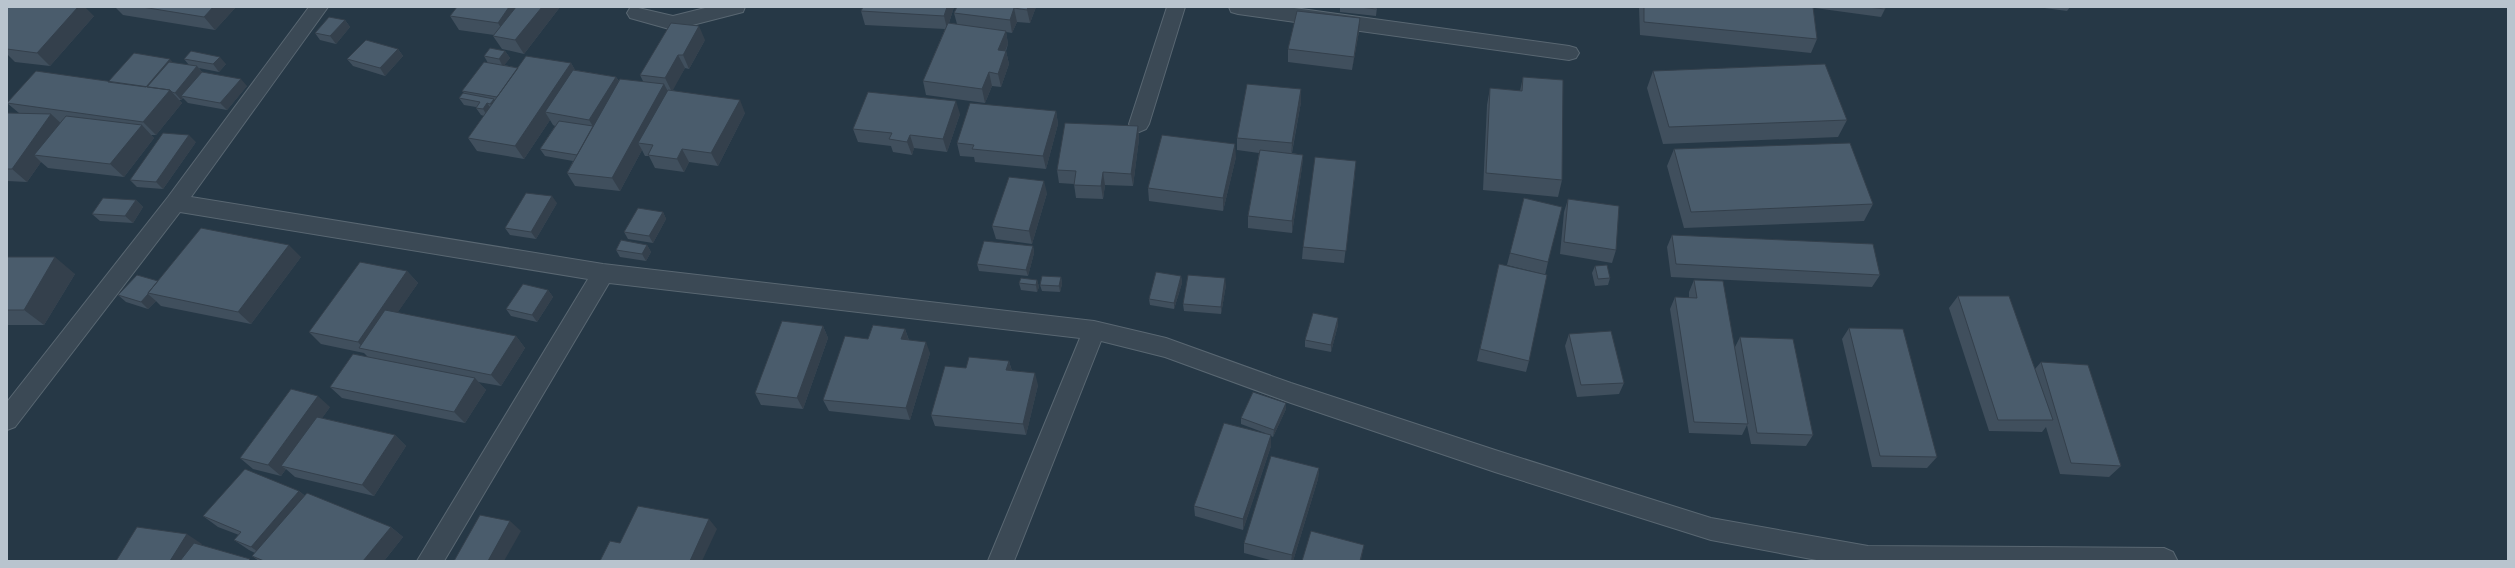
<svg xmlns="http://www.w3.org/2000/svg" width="2515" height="568" font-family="Signika,sans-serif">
<rect width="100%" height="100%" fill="#263846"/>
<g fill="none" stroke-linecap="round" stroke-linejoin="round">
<g stroke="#596772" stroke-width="2">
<path id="street" d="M309,7H328L191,197L603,264L1094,321L1166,338L1291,383L1495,450L1711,518L1868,546L2164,548L2173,552L2177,560L1822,561L1711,540L1495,472L1291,403L1165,357L1101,341L1014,561H988L1080,338L609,283L444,561H417L588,279L180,212L15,427L7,430V402L168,197Z
M634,7L673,16L709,7H745L743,12L673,30L630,18L627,13L630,8Z
M1167,7H1185L1149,124L1146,129L1139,132L1132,129L1129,124Z
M1229,7H1287L1569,46L1576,48L1579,53L1576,58L1569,60L1238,14L1231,12Z"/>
</g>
<use href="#street" fill="#3b4955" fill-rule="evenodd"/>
</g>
<path fill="#404f5d" d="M7,7L94,16L50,66L15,62L7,54Z
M115,7H236L215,30L123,15Z
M560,7L524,54L502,49L493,36L494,35L459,30L450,16Z
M954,7L949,23L957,24L954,13L957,7H1036L1030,23L1017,22L1012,33L1006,32L1008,44L1006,51L1009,64L1001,87L992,86L985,103L926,95L923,81L945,29L865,25L861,11Z
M1340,7H1377L1376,16L1340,12Z
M1639,7H1813L1817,39L1811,53L1640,35Z
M1815,7H1885V9L1881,17L1815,8Z
M2037,7H2070L2067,11Z
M345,20L350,27L336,44L320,40L315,33Z
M1359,31L1352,70L1288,62V49Z
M705,40L689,69L685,68L672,90L745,113L718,166L689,162L684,172L655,168L649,156H645L642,150L620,191L575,186L567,173L573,161L545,156L540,149L555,126L553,125L550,120L524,159L477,151L468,138L484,116L481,115L476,108V107L464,105L459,98L464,93L462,91L488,63L484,56L505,51L510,58L504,65L518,68L571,63L575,70L616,77L619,81H643L640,75Z
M398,49L403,56L385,76L353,66L347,59Z
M184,59L226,64L219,72L199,68L202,72L247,86L227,110L188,103L183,98L181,100H179L182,103L156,135H151L154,138L124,177L48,168L41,162L27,182L7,181V113H19L7,103L108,82L173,63L189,65Z
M1653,71L1847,120L1838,137L1663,144L1647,88Z
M1523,77L1562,180L1558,197L1483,190L1487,105L1490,88L1520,91Z
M1301,102L1292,153L1303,155L1302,167L1292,233L1248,228V216L1259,153L1237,150V138Z
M1056,111L1058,124L1046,169L975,162L974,157L960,156L957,143Z
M960,114L947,152L914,148L912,155L893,152L891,146L858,142L853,129Z
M1138,126L1139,139L1133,186L1105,185L1103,199L1076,198L1074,184L1059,183L1057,170Z
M196,142L163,189L137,187L130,180Z
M1674,149L1873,204L1864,221L1684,228L1667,166Z
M1236,157L1223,211L1149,201L1148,188Z
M1355,174L1344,263L1302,259L1303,247Z
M1047,193L1032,244L996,239L992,226Z
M1524,198L1548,262L1545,275L1529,361L1526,372L1477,361L1499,264L1539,273L1507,265Z
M1568,199L1616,250L1612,263L1560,254L1564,212Z
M136,200L143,207L133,223L100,221L92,214Z
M557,203L536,239L510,235L505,228Z
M663,212L666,219L653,243L628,239L624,232Z
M1672,235L1880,275L1872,287L1671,277L1667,247Z
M647,245L651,252L646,261L620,257L616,250Z
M1033,246L1034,253L1028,276L979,271L977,264Z
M7,257L75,274L44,325H7Z
M301,257L251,324L161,306L156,301L148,309L126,302L118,295L158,281Z
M1595,266L1610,278L1608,285L1595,286L1592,273Z
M407,271L418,283L397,313L516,336L525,348L501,386L478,382L486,390L465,423L342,398L330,387L368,357L364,353L321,344L309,332Z
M1181,276L1182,283L1174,309L1150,305L1149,299Z
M1061,277L1062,284L1060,292L1042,291L1040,285Z
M1037,280L1039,287L1037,292L1021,290L1019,283Z
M1694,280L1735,347L1740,337L1813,435L1806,446L1751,444L1747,425L1742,435L1689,433L1670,309L1675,297L1689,298V292Z
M1226,285L1221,314L1184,311L1183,304Z
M548,290L553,297L537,322L511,316L506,309Z
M1958,296L2035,369L2041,362L2121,466L2109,477L2060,474L2046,427L2042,432L1989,431L1949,308Z
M1338,318V325L1331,352L1305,347V340Z
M823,326L828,338L803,409L761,405L755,393Z
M1849,328L1937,457L1927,468L1872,467L1842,339Z
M905,329L909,340L930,353L910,420L829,411L823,400L868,339Z
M1569,334L1624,383L1619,394L1577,397L1565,346Z
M1009,361L1012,371L1038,385L1026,435L935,426L931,415L966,368Z
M1286,403V409L1273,437L1271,436V446L1243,530L1195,516L1194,506L1265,433L1241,424V418Z
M330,407L322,418L395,435L406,446L374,496L295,477L286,469L281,476L253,469L240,458Z
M1319,468L1318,479L1293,561H1274L1244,553V543Z
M299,491L304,495L391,527L403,537L384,561H259L252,556L255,553L249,550L234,540L239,535L218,527L203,516Z"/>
<path fill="#34404c" d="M78,7H85L94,16L50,66L37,53Z
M213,7H236L215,30L204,17Z
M509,7H527L506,36L498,23Z
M542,7H560L524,54L515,40Z
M947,7H954L947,29L944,16Z
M1028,7H1036L1030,23L1027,10Z
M1014,8L1017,22L1012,33L1010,20Z
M1360,18L1359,31L1352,70Z
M345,20L350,27L336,44L330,36Z
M699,26L705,40L689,69L683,55Z
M1006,31L1008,44L1000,63L998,50Z
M398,49L403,56L385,76L380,68Z
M505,51L510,58L503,67L499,59Z
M1006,51L1009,64L1001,87L998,74Z
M678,55L685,68L672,92L665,78Z
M220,57L226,64L219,72L213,64Z
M170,59L177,67L156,90L144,88Z
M571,63L579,77L545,112L550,120L524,159L515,146Z
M197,66L204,74L181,96L183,98L181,100L175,93Z
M989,72L992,86L985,103L982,89Z
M616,77L624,90L594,128L589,120Z
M241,79L247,86L227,110L220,103Z
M664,84L671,97L638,143L642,150L620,191L612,178Z
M1301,89V102L1291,156L1292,143Z
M170,90L182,103L156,135L143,122Z
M494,99L498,106L495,111L490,104Z
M740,100L745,113L718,166L711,153Z
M956,101L960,114L947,152L943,139Z
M487,103L492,110L488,117L483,109Z
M1056,111L1058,124L1046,169L1043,156Z
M51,114L65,127L34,155L41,162L27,182L12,169Z
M142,125L154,138L124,177L110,164Z
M1138,126L1139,139L1133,186L1131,174Z
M189,135L196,142L163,189L156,182Z
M910,135L914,148L912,155L907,142Z
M1235,144L1236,157L1223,211V198Z
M682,149L689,162L684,172L677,159Z
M1303,155L1302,167L1292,233V221Z
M1103,172L1105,185L1103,199L1101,186Z
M1044,181L1047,193L1032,244L1029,231Z
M552,196L557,203L536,239L531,232Z
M136,200L143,207L133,223L125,216Z
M663,212L666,219L653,243L649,236Z
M289,245L301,257L251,324L238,312Z
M647,245L651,252L646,261L642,254Z
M1033,246L1034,253L1028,276L1026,270Z
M55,257L75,274L44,325L24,310Z
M407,271L418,283L372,350L364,349L358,342Z
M1181,276L1182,283L1174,309V303Z
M1061,277L1062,284L1060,292L1059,286Z
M1225,278L1226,285L1221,314V307Z
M1037,280L1039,287L1037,292L1036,285Z
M548,290L553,297L537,322L532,315Z
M148,294L156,301L148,309L141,302Z
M1338,318V325L1331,352V345Z
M823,326L828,338L803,409L797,398Z
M905,329L909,341L901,339Z
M516,336L525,348L501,386L491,375Z
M926,342L930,353L910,420L906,408Z
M1009,361L1012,372L1006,370Z
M1035,373L1038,385L1026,435L1023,424Z
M475,378L486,390L465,423L454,412Z
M318,396L330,407L287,467L281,466L286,469L281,476L268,465Z
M1286,403V409L1273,437L1274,430Z
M395,435L406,446L374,496L362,485Z
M1271,435V446L1243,530V519Z
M1319,468L1318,479L1293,561H1291L1292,555Z
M299,491L312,502L265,557L251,547Z
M709,519L717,529L702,561H690Z
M510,521L521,531L504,561H488Z
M391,527L403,537L384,561H363Z
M187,534L202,544L191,561H170Z
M1364,545L1361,561H1360Z"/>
<path fill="#4a5c6c" stroke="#34404c" d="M7,7H78L37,53L7,49V43L8,42H7Z
M142,7H213L204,17Z
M457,7H509L498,23L450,16Z
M516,7H542L515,40L493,36Z
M863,7H947L944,16L861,11Z
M957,7H1028L1027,10L1014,8L1010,20L954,13Z
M1360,7H1377L1376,9Z
M1644,7H1813L1817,39L1644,22Z
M1868,7H1885V9Z
M1297,11L1360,18L1354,57L1288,49Z
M329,17L345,20L330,36L315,33Z
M671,23L699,26L683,55H678L665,78L640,75Z
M948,23L1006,31L998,50L1006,51L998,74L989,72L982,89L923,81Z
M366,40L398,49L380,68L347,59Z
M490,48L505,51L499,59L484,56Z
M191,51L220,57L213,64L184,59Z
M134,53L170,59L146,87L108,82Z
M526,56L571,63L515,146L468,138Z
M169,62L197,66L175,93L172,92L170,90L147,87Z
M484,62L518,68L497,97L462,91Z
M1825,64L1847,120L1669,127L1653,71Z
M573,70L616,77L589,120L545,112Z
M36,71L170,90L143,122L7,103Z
M202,72L241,79L220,103L181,96Z
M1523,77L1563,80L1562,180L1486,173L1490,88L1522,91Z
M620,79L664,84L612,178L567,173Z
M1247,84L1301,89L1292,143L1237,138Z
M668,90L740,100L711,153L682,149L677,159L648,155L653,145L638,143Z
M868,92L956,101L943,139L910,135L907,142L889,139L892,133L853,129Z
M463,93L494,99L490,104L487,103L483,109L476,108L480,102L459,98Z
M970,103L1056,111L1043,156L972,149L974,145L957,143Z
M7,113L51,114L12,169H7Z
M66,116L142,125L110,164L34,155Z
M559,121L593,126L577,155L540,149Z
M1065,123L1138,126L1131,174L1103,172L1101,186L1074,185L1076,171L1057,170Z
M163,133L189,135L156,182L130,180Z
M1162,135L1235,144L1223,198L1148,188Z
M1850,143L1873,204L1691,212L1674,149Z
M1260,150L1303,155L1292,221L1248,216Z
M1315,157L1356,161L1346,251L1303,247Z
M1009,177L1044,181L1029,231L992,226Z
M526,193L552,196L531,232L505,228Z
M103,198L136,200L125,216L92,214Z
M1524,198L1562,207L1548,262L1510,253Z
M1568,199L1619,206L1616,250L1564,242Z
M638,208L663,212L649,236L624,232Z
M201,228L289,245L238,312L148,293Z
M1672,235L1873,244L1880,275L1676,264Z
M621,240L647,245L642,254L616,250Z
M984,241L1033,246L1026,270L977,264Z
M7,257H55L24,310H7Z
M360,262L407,271L358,342L309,332Z
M1499,264L1547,275L1529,361L1480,349Z
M1607,265L1610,278L1598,279L1595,266Z
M1156,272L1181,276L1174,303L1149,299Z
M137,275L158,281L148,293V294L141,302L118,295Z
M1188,275L1225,278L1221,307L1183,304Z
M1042,276L1061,277L1059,286L1040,285Z
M1021,278L1037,280L1036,285L1019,283Z
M1694,280L1723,281L1748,424L1694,422L1675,297L1697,298Z
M523,284L548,290L532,315L506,309Z
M1958,296H2009L2053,420H1998Z
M385,310L516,336L491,375L359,348Z
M1313,313L1338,318L1331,345L1305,340Z
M782,321L823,326L797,398L755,393Z
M873,325L905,329L901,339L926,342L906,408L823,400L845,336L868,339Z
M1849,328L1903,329L1937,457L1880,456Z
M1611,331L1624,383L1581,385L1569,334Z
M1740,337L1793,339L1813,435L1757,433Z
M353,354L475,378L454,412L330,387Z
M969,357L1009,361L1006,370L1035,373L1023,424L931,415L945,366L966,368Z
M2041,362L2088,365L2121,466L2071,463Z
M291,389L318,396L268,465L240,458Z
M1253,392L1286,403L1274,430L1241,418Z
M317,417L395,435L362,485L281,466Z
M1224,423L1271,435L1243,519L1194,506Z
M1271,456L1319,468L1292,555L1244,543Z
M245,469L299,491L251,547L234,540L241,532L203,516Z
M307,493L391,527L363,561H264L252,556Z
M638,506L709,519L690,561H600L610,541L620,543Z
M480,515L510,521L488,561H454Z
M137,527L187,534L170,561H116Z
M1311,531L1364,545L1360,561H1302Z
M194,543L250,559L248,561H180Z"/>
<rect width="2515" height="568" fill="none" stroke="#b9c4ce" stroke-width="16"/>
</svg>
